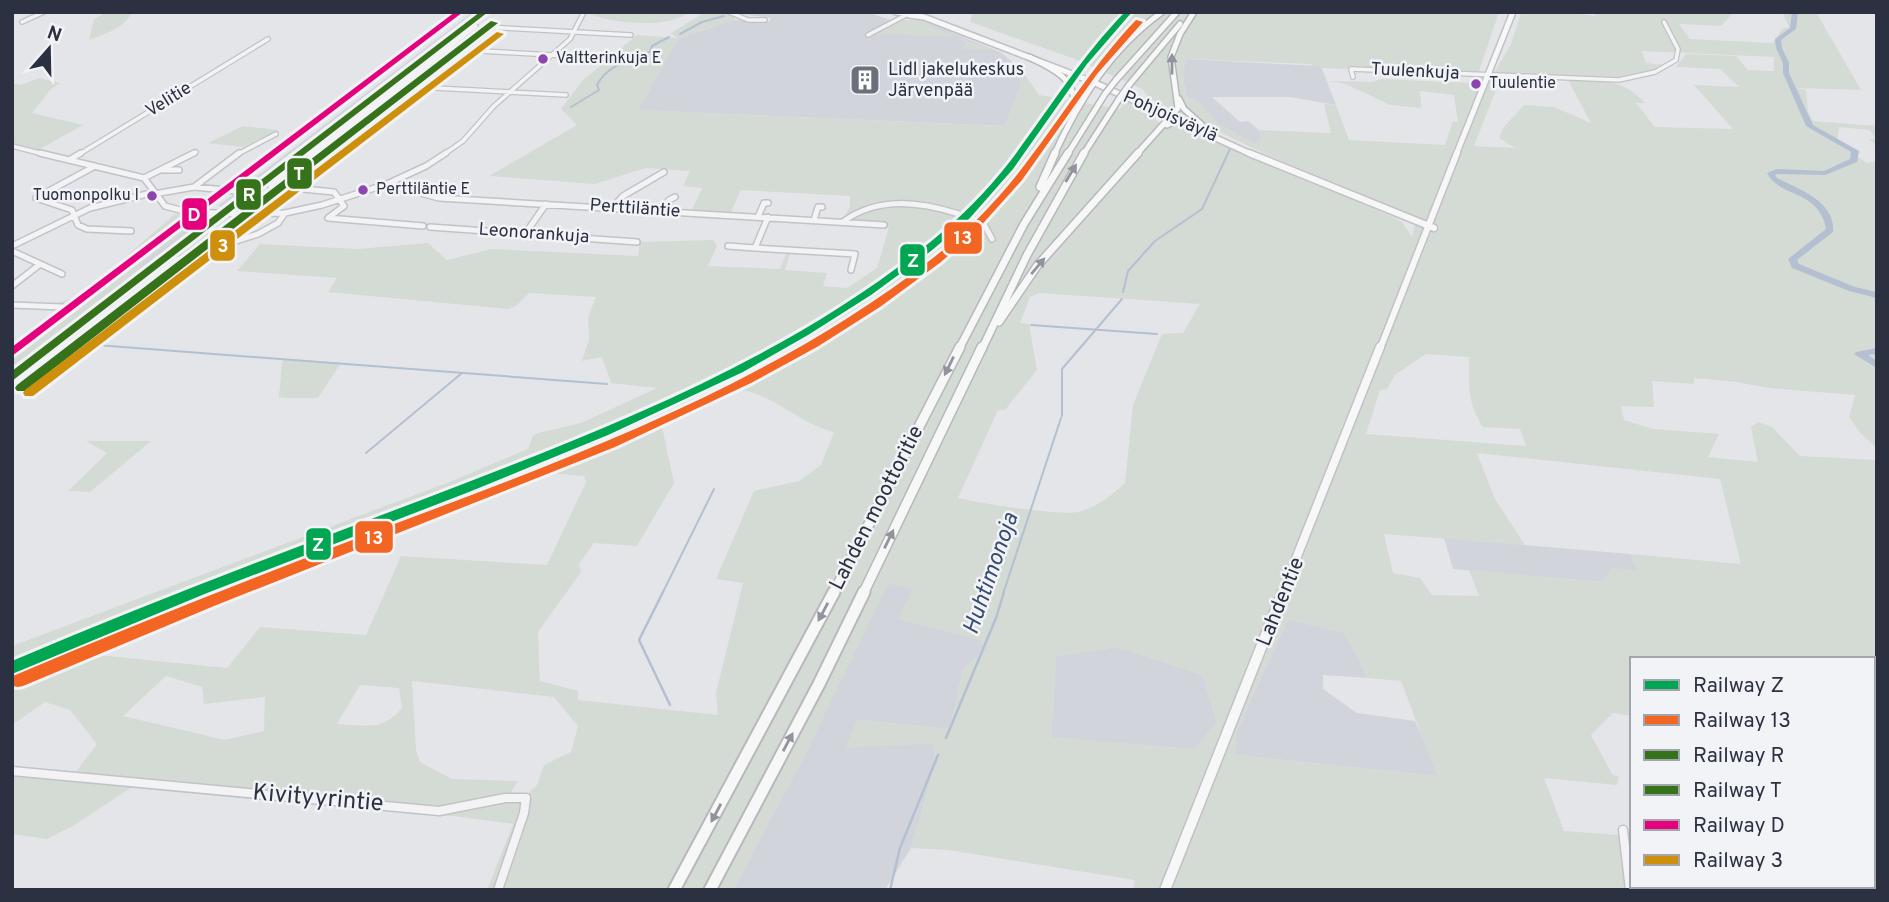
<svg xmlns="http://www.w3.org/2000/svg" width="1889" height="902" font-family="Overpass,sans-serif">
<rect width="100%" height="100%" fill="#e4e5e8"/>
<path fill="#d2d4db" d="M473,12H487L232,208L218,206Z
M745,12H867L893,21L922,20L1002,53L1023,72L1020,88L1005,126L637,110L679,38L735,20L769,22L771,18L741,14Z
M1185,59L1321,66L1336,105L1290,97H1212L1240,122L1248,121L1259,130L1262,140L1254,144L1217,123L1199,103L1186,96L1183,76Z
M199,220L214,221L172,255L171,260L12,383V359Z
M1444,538L1630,554L1638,570L1602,582L1453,569Z
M888,583L913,589L899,619L981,640L984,650L963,670L950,729L858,720L847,747L935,743L934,770L911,848L885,890H733L802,760Z
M1288,619L1345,633L1368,678L1323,675V689L1357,713L1415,721L1435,765L1437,776L1236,755V732Z
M1117,647L1203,675L1217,723L1194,749L1051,738L1056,656Z
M1873,799L1877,800V890H1633V886H1873Z"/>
<path fill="#d4dbd4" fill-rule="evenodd" d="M107,12H132C125,28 105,34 89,40L94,19Z
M689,12C668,29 611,24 587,13Z
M705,12H745L736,17L749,22L734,17L735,20L679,38L638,110L1005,126L1020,88L1023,72L1039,95L1120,109L1126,100L1147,111L1165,129L1171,124L1178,123L1393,217L1402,222L1412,237L1416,220L1286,164L1149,98L1142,89L1075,59L970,22L973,12H1499L1478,74L1494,73L1511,44L1521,13L1566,12L1595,16L1594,12H1734L1721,26L1679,24L1690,39L1773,43L1782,29L1789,27L1783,13L1760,12H1816L1861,90L1796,88L1806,90L1808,111L1813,121L1877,126V146L1869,139H1876L1870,130L1839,127L1837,143L1867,163L1877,161V448L1861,434L1849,417L1855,395L1769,388L1736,382L1694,378V384L1652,381L1654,407L1621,406L1624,420L1653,429L1719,434L1708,457L1758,462L1751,427L1758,422L1772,427L1800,456L1877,460V800L1873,799V659H1632V716L1613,713L1591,735L1612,774L1619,777L1617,785L1544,778L1564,831L1619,835L1625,890H1133L1135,880L948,850L911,848L934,770L935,743L846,748L857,720L950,729L963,670L984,650L981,640L898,619L912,590L889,583L802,760L733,890H487L513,824L453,816L132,787L73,826L47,839L12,834V776L69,781L97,744L70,710L45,702L12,725V646L447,483L528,449L533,436L538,433L581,423L657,388L611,383L602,357L582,361L589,339L588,317L596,297L529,293L516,306L508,309L328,292L337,278L237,271L260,244L357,249L428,243L447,260L491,249L638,256L640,242L713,240L717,246L708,266L780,269L787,251H791L785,270L827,273L823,286L847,288L877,268L889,227L842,223L850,206V196L741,190L730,214L691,212L702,188L683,186L690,171L646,168L595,184L489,176L577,125L561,109L583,80L637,35L677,38L671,33ZM1642,51L1774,57V71L1748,70L1736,56L1686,54L1676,67L1720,69L1739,87L1694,85L1733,129L1655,127L1636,103H1645C1622,77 1601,82 1568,80L1591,123L1554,107L1524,105L1503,128L1499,138L1515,148L1474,146L1501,77L1496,74C1541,76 1626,89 1664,65L1646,63ZM1186,59L1310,64L1323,68L1477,74L1473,83L1381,79L1373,82L1328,81L1346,84L1390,105L1421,108L1420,91L1454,95L1458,122L1453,121L1445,145L1349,140L1336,105L1324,104L1331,133L1259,130L1262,140L1254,144L1217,123L1200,103L1186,96L1183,76ZM1039,293L1200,304L1183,333L1162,334L1133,405L1125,483C1112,495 1096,508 1078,512C1058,516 979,503 958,498L998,410H1005L1037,370L1029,324L1020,323L1030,297ZM1426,354L1469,357C1469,386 1467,402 1483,427L1520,429L1526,446L1366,434L1380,390L1387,389L1395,375ZM742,390C776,396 800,424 834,432L821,465L799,481L754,491L716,579L743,583L716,693L718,715L578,700V691L540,681L538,632L581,572L579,564L594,543L637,546L674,483L662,427ZM1477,453L1720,479L1741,564L1630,554L1637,570L1612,568L1601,582L1469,570L1479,596L1432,595L1420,578L1393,573L1384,534L1525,545L1495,499ZM548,473L584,476L586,482L547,565L401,556L366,635L260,627L227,668L78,653ZM1288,619L1344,633L1368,678L1401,681L1437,776L1236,755V732ZM1117,647L1203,675L1217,723L1194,749L1051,737L1056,656ZM166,676L202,687L204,704L265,697L264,731L225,740L123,716ZM412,681L554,697L578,726L571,752L544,765L537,785L520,801L511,792L518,781L452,779L420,762L416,750ZM360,685L399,688L402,708C382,732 366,725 337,724Z
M900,20L924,21L938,30L992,50L962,49L966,42L955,37L875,34Z
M39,78L60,83L51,89L32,113L83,125L38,150L12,143V83L21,85Z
M243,126L279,130L243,147L208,143Z
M175,214L200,216L199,220L138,266L170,268L12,394V359L77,311L62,310L69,303L50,305L80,296Z
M232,216L210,232L219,244L193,253L171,255L214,221Z
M286,359L341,363L318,398H284L279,397L282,362Z
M86,441H151L90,492L68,491L107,453Z"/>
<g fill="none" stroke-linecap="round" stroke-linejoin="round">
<path stroke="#b4c0d1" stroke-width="2" d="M680,34L702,22L724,16
M381,95L465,31
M571,107L599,90L597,85C607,65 631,60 650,52L652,46L669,37
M1123,292L1128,271L1155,241L1202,209L1230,149
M1031,325L1157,334
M71,343L607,384
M12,381L65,343
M1062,416V369L1122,299
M366,453L462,373
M662,594L714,489
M1003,594L1061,418"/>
<path stroke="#b4c0d1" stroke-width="2.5" d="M663,592L639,640L670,705
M946,738L996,618L1004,592
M890,890L900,848L938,755"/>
<path fill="#b4c0d1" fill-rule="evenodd" d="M1792,12H1798L1796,29L1781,40L1782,48L1789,63V73L1813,125L1859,151L1857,162L1825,175L1775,174L1777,178C1799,189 1836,202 1833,232L1797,260L1799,264L1855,287L1877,292V298L1849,291L1792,268L1788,259L1826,229C1819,189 1779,198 1767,173L1777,169L1824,171L1850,159L1851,152L1806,126L1783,73V63L1776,48L1775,39L1790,28Z
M1877,348V354L1868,355L1877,361V368L1854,354L1856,352Z"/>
<g stroke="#c2c3c6" stroke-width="6">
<path id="minor-far3" d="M729,12L748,20H765
M22,22L44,12
M485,27L631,35
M868,35L906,15
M446,49L605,58
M1353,77L1351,69L1619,80L1655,72L1676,60L1678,49L1664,22
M398,86L566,95
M12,146L47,155
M78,155L268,39
M191,155L196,152
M236,155L276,134
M311,155L476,26
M443,155L463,141L494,106L570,39L584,12"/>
</g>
<g stroke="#c2c3c6" stroke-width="8">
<path id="minor-far2" d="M40,153L144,178L165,206L188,212L243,214L285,213L322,205L387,184L426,166L446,153
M69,160L81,153
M163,170H179
M144,178L194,153
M387,184L439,198L884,225
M271,186L314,153
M271,186L334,192L344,206L328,218L423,226
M194,187L239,153
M154,194L194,187L237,191
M36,198L72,210L78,225L87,229L131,231
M36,198L95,166
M613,207L623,196L664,172
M663,211L669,200L675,197
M758,217L764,203H768
M768,217L755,248L855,254L851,270
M970,217L985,226L992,239
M814,220L818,207H822
M844,221C879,196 920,202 959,214
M430,227L637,242
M525,234L546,204
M12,246L90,208L147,194
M728,246L755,248
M12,251L62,274
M12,286L39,265
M12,305L62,307
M62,349L177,260L258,234L278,223L285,213"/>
</g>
<g stroke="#c2c3c6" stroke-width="10">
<path id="minor-far1" d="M12,387L64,347"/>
</g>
<g stroke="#c2c3c6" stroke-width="11">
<path id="minor" d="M12,771L439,811L505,798H526L524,813L498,890
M1623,830L1630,890"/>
</g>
<g stroke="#c0c2c6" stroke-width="8">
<path id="major-far3" d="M896,12L914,14
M909,15L924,17L1093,82L1253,155
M1456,155L1513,12"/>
</g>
<g stroke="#c0c2c6" stroke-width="9">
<path id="major-far2" d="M1249,153L1434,228
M1380,349L1457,153"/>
</g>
<g stroke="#c0c2c6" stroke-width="11">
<path id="major-far1" d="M1282,594L1380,347"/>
</g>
<g stroke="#c0c2c6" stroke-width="13">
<path id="major" d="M1165,890L1283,592"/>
</g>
<g stroke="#b6b8bc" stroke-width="8">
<path id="highway-far3" d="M1029,57C1052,68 1076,78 1074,107
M1116,80L1177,12
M1129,85L1180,24
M1179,99L1184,109L1201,124
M1167,125L1174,121L1182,122
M1054,155C1080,98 1111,49 1162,12
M1067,155L1105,94
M1083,155L1119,99
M1136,155L1178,108L1171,57L1180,34L1194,12"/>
</g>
<g stroke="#b6b8bc" stroke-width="10">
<path id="highway-far2" d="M1040,187L1055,153
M999,322L1037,266L1138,153
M959,349L1024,224L1068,153
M982,349L1027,255L1084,153"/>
</g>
<g stroke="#b6b8bc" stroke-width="12">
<path id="highway-far1" d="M833,594L960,347
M863,594L982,347"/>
</g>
<g stroke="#b6b8bc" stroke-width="15">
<path id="highway" d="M674,890L834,592
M710,890L819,684L864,592"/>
</g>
<use href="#minor-far3" stroke="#f3f3f5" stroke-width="3.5"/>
<use href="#minor-far2" stroke="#f3f3f5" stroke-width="5"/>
<use href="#minor-far1" stroke="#f3f3f5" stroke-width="6"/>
<use href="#minor" stroke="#f3f3f5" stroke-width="8"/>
<use href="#major-far3" stroke="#f7f7f7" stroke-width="5"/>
<use href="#major-far2" stroke="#f7f7f7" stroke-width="6"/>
<use href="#major-far1" stroke="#f7f7f7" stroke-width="8"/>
<use href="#major" stroke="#f7f7f7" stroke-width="10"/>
<use href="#highway-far3" stroke="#f7f7f7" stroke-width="5"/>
<use href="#highway-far2" stroke="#f7f7f7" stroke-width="7"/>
<use href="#highway-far1" stroke="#f7f7f7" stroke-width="9"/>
<use href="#highway" stroke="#f7f7f7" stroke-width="11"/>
<g stroke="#b6b8bc" stroke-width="8" stroke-linecap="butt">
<path id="highway-bridge" d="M1105,94L1116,80
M1119,99L1129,85"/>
</g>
<use href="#highway-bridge" stroke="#f7f7f7" stroke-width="5"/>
<g stroke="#f2f3f7" stroke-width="6">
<path id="rail-1" d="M1125,12H1132L1087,64L1013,169L969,219L931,251L871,295L808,335L743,372L608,435L469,492L207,593L12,674V661C148,603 286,551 424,499C601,431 786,361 934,239C961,217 986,192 1008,164C1047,113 1080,58 1125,12Z"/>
</g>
<g stroke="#f2f3f7" stroke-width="6">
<path id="rail-2" d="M1136,20L1143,22L1097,74L1022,180L978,229L941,262L880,307L817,347L751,383L615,447L214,606L23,686L18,687L13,686V676C140,622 268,572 397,523C584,453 774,382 933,258C968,231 1000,198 1026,163C1063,115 1094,64 1136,20Z"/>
</g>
<g stroke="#f2f3f7" stroke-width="6">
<path id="rail-3" d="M480,12H488L12,381V371Z"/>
</g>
<g stroke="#f2f3f7" stroke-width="6">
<path id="rail-4" d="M491,21L498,23L25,391H17L15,388L17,385Z"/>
</g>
<g stroke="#f2f3f7" stroke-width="6">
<path id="rail-5" d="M455,12H463L12,356V347Z"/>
</g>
<g stroke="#f2f3f7" stroke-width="6">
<path id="rail-6" d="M497,32L504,34L33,396H25L23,393L25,390Z"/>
</g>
<use href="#rail-1" fill="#00a651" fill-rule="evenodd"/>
<use href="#rail-2" fill="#f26522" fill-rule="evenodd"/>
<use href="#rail-3" fill="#357219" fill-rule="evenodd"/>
<use href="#rail-4" fill="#357219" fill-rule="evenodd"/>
<use href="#rail-5" fill="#e5007d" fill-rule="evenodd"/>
<use href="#rail-6" fill="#ce8f0d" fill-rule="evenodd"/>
</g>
<defs><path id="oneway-solid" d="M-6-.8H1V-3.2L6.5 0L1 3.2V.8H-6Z" transform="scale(1.75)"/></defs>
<g fill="#91949c">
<use href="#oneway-solid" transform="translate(1172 64) rotate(-90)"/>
<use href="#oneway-solid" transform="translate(1071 173) rotate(-59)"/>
<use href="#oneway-solid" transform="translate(1038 266) rotate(-50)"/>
<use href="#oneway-solid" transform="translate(949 366) rotate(116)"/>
<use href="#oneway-solid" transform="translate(889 539) rotate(-64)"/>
<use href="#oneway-solid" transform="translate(823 612) rotate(118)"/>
<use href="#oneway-solid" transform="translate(788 742) rotate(-62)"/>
<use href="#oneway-solid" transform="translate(716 813) rotate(118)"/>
</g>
<defs>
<g id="building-square" transform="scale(1.575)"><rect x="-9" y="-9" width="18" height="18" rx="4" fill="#6c707b" stroke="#f2f3f7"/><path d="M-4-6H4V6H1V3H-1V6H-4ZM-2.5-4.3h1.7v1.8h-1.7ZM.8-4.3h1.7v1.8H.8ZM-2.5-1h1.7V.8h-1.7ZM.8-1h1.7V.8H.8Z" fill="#fff"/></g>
</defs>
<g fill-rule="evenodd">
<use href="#building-square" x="865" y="80"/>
</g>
<g fill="#8e44ad" stroke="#f2f3f7" stroke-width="2.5">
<circle cx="543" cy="59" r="6"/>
<circle cx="1476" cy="84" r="6"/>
<circle cx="363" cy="190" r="6"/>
<circle cx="152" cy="196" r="6"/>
</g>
<g text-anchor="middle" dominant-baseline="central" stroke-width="5" stroke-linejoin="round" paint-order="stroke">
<g font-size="16" fill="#2b3141" stroke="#f2f3f7" text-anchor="start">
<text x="556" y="59">Valtterinkuja E</text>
<text x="1489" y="84">Tuulentie</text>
<text x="376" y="190">Perttiläntie E</text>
<text x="139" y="196" text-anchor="end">Tuomonpolku I</text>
</g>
<g font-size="18" fill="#2b3141" stroke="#f2f3f7" text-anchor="start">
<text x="888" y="70">Lidl jakelukeskus<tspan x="888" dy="21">Järvenpää</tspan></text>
</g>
<g font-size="18" fill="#2b3141" stroke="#f2f3f7">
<text transform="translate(1415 72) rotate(3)">Tuulenkuja</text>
<text transform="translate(169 100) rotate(-32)">Velitie</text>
<text transform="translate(1170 117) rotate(24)">Pohjoisväylä</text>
<text transform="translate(635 209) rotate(4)">Perttiläntie</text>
<text transform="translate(534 234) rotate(4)">Leonorankuja</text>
</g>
<g font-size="21" fill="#2b3141" stroke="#f2f3f7">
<text transform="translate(877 508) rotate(-63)">Lahden moottoritie</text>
<text transform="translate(1281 602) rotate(-68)">Lahdentie</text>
</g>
<g font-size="23" font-style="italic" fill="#374d72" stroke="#f2f3f7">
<text transform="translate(992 574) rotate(-71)">Huhtimonoja</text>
</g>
<g font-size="24" fill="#2b3141" stroke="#f2f3f7">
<text transform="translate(318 799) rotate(5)">Kivityyrintie</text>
</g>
</g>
<g stroke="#f2f3f7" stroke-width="2.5">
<rect x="286" y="157" width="27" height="33" rx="7" fill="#357219"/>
<rect x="235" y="178" width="27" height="33" rx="7" fill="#357219"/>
<rect x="181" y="197" width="27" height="34" rx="7" fill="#e5007d"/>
<rect x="943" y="221" width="40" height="34" rx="7" fill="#f26522"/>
<rect x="209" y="229" width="27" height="33" rx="7" fill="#ce8f0d"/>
<rect x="899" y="243" width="27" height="34" rx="7" fill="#00a651"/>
<rect x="354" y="520" width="40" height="34" rx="7" fill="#f26522"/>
<rect x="305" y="527" width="27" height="34" rx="7" fill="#00a651"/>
</g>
<g font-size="19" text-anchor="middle" font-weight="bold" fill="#fff">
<text x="299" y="180">T</text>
<text x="249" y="201">R</text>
<text x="194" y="221">D</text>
<text x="963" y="244">13</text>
<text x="223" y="252">3</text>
<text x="913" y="267">Z</text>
<text x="374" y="544">13</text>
<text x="318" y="551">Z</text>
</g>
<rect width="1889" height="902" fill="none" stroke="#2b3141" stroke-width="28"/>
<rect x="1630" y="657" width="245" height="231" fill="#f2f3f7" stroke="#a2a5ae" stroke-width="2"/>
<rect x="1644" y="680" width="35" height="10" fill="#00a651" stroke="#a2a5ae" stroke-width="2"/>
<text x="1693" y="692" font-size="21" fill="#2b3141">Railway Z</text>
<rect x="1644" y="715" width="35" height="10" fill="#f26522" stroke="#a2a5ae" stroke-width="2"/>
<text x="1693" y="727" font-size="21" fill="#2b3141">Railway 13</text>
<rect x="1644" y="750" width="35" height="10" fill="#357219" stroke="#a2a5ae" stroke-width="2"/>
<text x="1693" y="762" font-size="21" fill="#2b3141">Railway R</text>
<rect x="1644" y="785" width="35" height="10" fill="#357219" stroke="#a2a5ae" stroke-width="2"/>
<text x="1693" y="797" font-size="21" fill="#2b3141">Railway T</text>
<rect x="1644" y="820" width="35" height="10" fill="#e5007d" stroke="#a2a5ae" stroke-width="2"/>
<text x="1693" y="832" font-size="21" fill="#2b3141">Railway D</text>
<rect x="1644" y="855" width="35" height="10" fill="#ce8f0d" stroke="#a2a5ae" stroke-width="2"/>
<text x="1693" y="867" font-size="21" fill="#2b3141">Railway 3</text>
<g transform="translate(49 49) rotate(20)" stroke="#f2f3f7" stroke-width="5" paint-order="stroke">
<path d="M0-5L12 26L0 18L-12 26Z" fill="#2b3141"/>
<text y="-10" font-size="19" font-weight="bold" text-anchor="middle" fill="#2b3141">N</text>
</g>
</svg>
